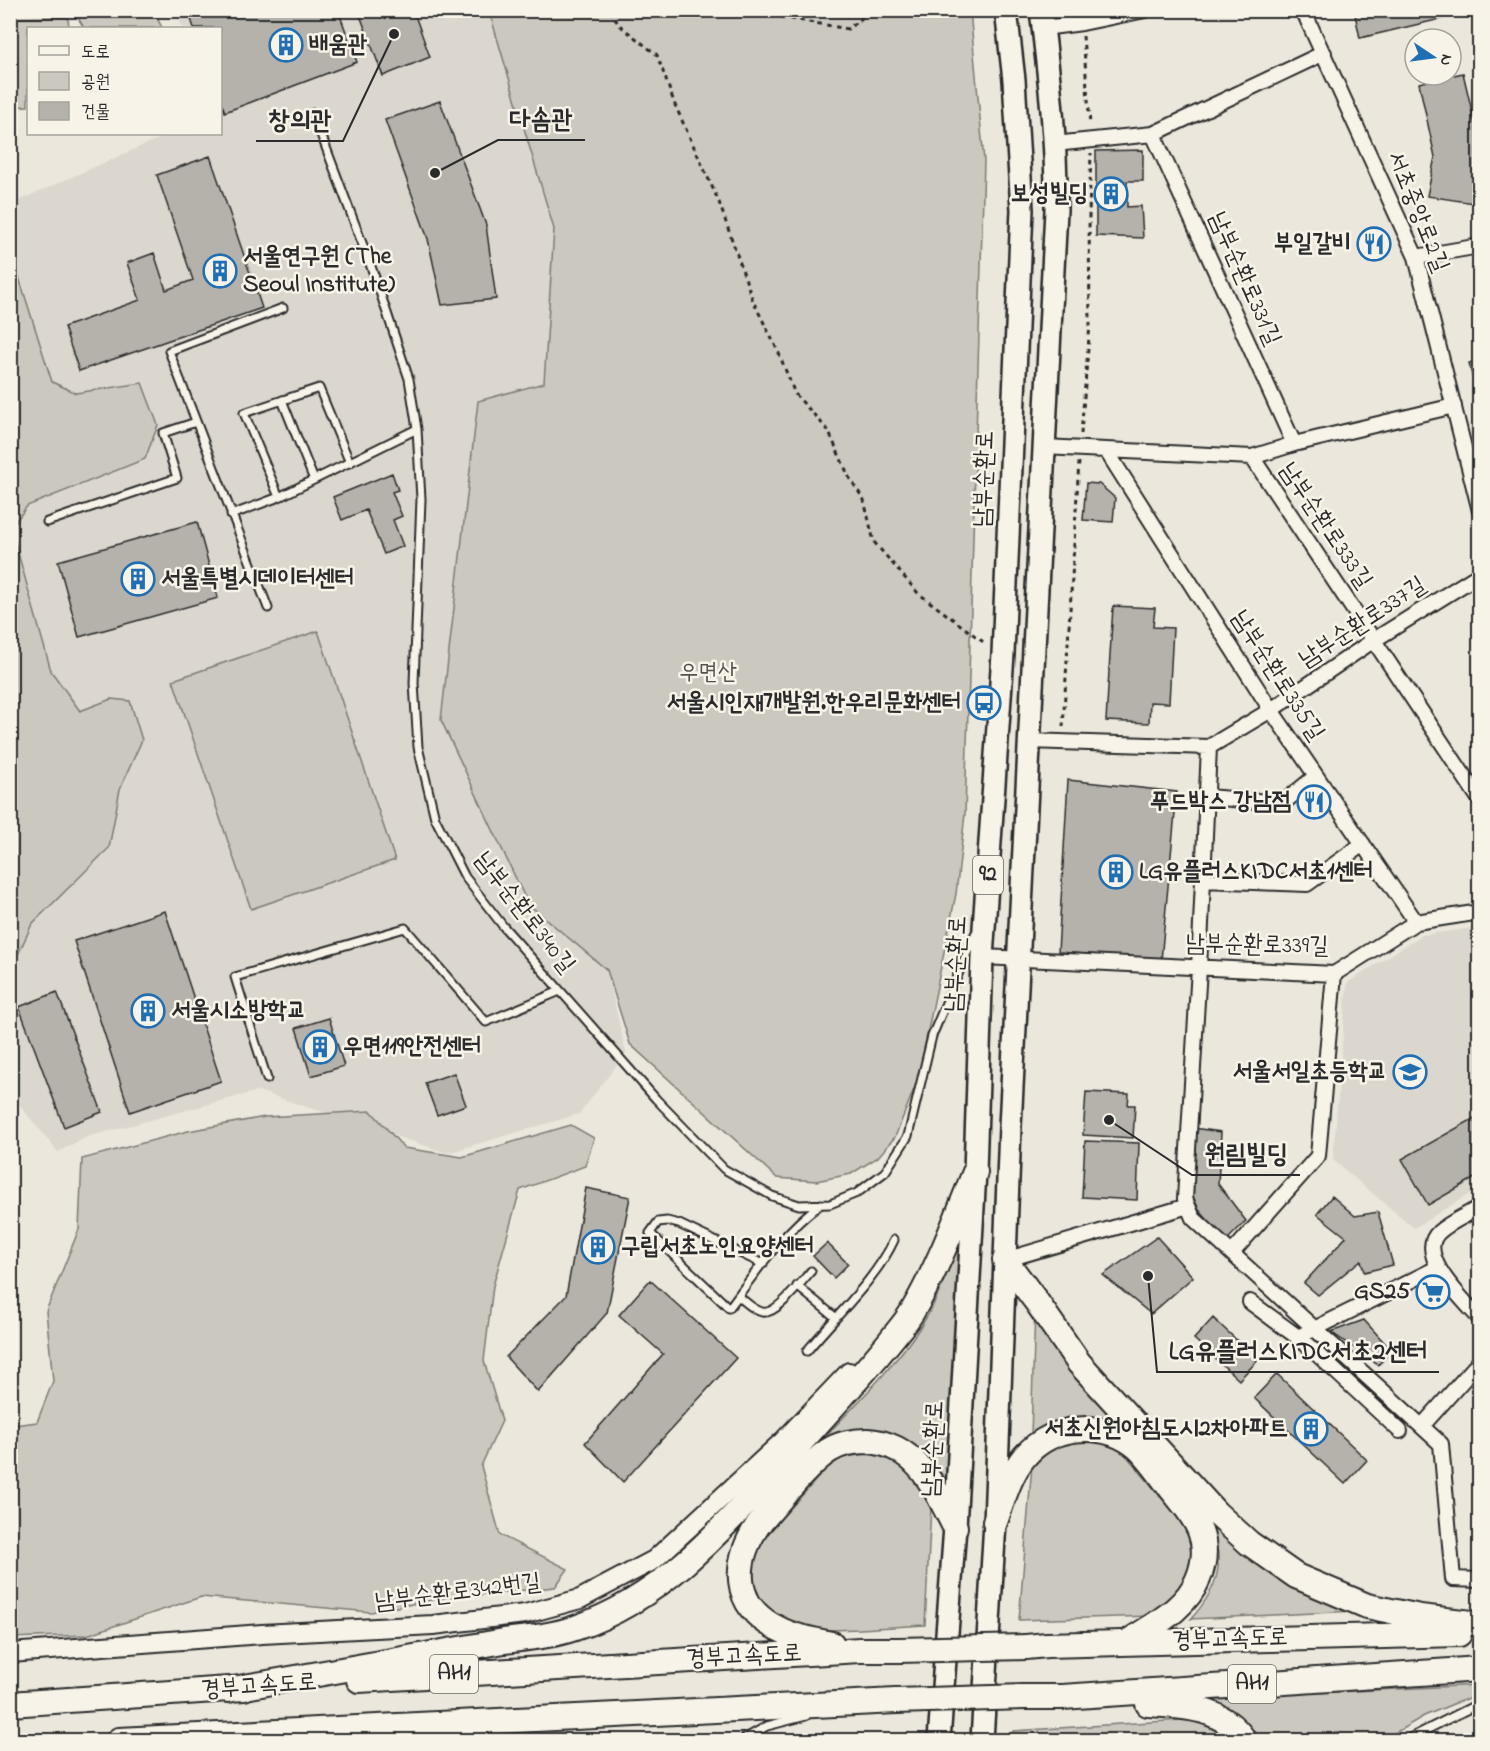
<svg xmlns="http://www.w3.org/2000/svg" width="1490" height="1751" font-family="'Indie Flower','Poor Story',sans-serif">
<rect width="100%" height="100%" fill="#ebe7dd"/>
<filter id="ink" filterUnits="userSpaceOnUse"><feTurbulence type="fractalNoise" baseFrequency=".0167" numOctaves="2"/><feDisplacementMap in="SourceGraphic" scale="12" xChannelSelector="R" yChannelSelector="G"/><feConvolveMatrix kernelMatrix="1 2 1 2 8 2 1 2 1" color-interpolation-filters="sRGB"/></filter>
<g filter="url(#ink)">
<path fill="#dbd7ce" d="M176,11H489L554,229L544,383L478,402L441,720L528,904L607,970L626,1053L579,1114L447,1153L258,1091L87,1137L58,1152L11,1095L10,970L32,924L109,848L120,789L142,740L111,699L80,711L51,671L11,528L27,506L145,459L142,383L76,393L52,382L11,252V204L169,134H220V28H182Z
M1479,927V1188L1414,1228L1333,1160L1347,983L1422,935Z"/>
<path fill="#cbc8bf" stroke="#7b7a75" stroke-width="1.5" d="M70,11H154L162,28H84L77,16Z
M489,11H970L984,161L965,814L956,894L918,1079L895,1137L878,1157L851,1174L816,1181L777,1178L630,1044L607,970L528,904L441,720L478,401L544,383L554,229Z
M68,17L69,28H28V106L11,107V18Z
M11,252L52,382L76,393L142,383L158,425L145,459L27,506L11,528L51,671L80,711L111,699L130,701L142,740L120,789L109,848L32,924L11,970Z
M318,631L395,860L251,909L173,680Z
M371,1111L404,1148L462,1157L571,1125L594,1138L585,1166L520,1190L493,1286L484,1361L502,1421L481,1466L500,1535L568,1569L555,1587L438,1599L371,1612L201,1597L87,1635L11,1638V1592L19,1577L10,1540V1442L15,1425L37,1422L53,1381L46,1311L79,1229L82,1159L188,1131L265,1117Z
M960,1237L946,1479L922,1455L814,1448C851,1409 891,1371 921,1326C939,1299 949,1267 960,1237Z
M1035,1309L1135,1437L1073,1418L1054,1424L1031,1436Z
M1081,1439L1113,1442L1126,1455L1185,1526L1196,1547L1192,1579L1152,1616L1019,1620L1032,1465C1045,1450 1062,1445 1081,1439Z
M867,1454H881L894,1459L916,1478L931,1506L925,1625C897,1626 802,1636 783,1624C774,1619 760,1602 756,1593C750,1576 751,1560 758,1544L826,1469L844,1457Z
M1207,1514L1262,1568L1279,1578L1355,1611L1191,1619C1223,1583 1225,1558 1207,1514Z
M1479,1685V1695L1458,1702L1424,1716L1383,1740H1253L1211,1707L1213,1698Z
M1197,1719L1217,1729L1229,1740H1012L1013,1731Z"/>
<path fill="#b5b2ab" stroke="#2b2b2b" stroke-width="1.5" d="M188,10H338L357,62L225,112L220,99V28H194Z
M358,10H413L430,57L383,76Z
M1354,10H1465L1466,13L1360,38Z
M1463,73L1480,145V204L1427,196L1435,157L1419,83Z
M440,101L486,225L496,299L442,305L428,239L385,120Z
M1143,150V181H1127V207L1141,206L1143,238L1096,236V151Z
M210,156L262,308L79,371L64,327L140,300L127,263L154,253L166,290L193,280L157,175Z
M1480,360V407L1469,363Z
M392,473L398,490L392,492L402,516L393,520L403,546L384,554L366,510L342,520L333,497Z
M1086,483L1099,484L1115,498L1113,522L1083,520Z
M197,522L218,598L79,637L58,561Z
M1113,606L1155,608L1153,627L1173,628L1169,703L1150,702L1149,723L1106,721Z
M1068,780L1177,792L1161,960L1058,952Z
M165,911L221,1081L130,1112L74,941Z
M57,992L102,1112L64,1127L19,1007Z
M329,1018L344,1066L311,1076L296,1028Z
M454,1073L466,1105L437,1115L425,1083Z
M1086,1092L1129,1094L1128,1105H1135L1133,1138L1083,1135Z
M1480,1115V1175L1428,1205L1402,1159Z
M1193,1128L1221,1132L1218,1184L1246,1221L1226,1241L1199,1210L1190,1189Z
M1085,1141L1139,1143L1137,1200L1082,1197Z
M586,1188L630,1197L607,1313L538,1392L506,1357L566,1296Z
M1332,1196L1355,1216L1378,1212L1393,1265L1364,1272L1361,1260L1318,1295L1304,1283L1346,1237L1317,1214Z
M1157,1237L1193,1277L1151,1314L1103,1275Z
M827,1243L848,1264L834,1278L813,1256Z
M650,1280L736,1358L623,1482L585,1443L663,1354L619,1315Z
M1213,1318L1258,1360L1239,1380L1194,1339Z
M1364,1320L1392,1351L1378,1365L1331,1332Z
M1277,1374L1367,1460L1345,1484L1254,1398Z"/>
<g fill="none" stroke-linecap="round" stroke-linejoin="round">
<g stroke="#2b2b2b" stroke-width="11">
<path id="lane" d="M313,113L376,280L409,379L417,429L421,499L414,683L418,747L435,818L465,877L503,926L656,1099L724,1169L772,1196L799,1205L830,1204L857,1193L885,1172L908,1136L932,1036L975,934
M282,400L314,480
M279,497L244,413L319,388L350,463
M231,515L279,497L417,429
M47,522L177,478L163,433L196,422
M268,608L169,351L283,308
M267,1079L235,977L405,928L486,1022L560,991
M763,1264L679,1224L667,1221L658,1222L650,1233L729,1308C756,1272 783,1231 821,1204
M797,1286L835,1317
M738,1296C745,1301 753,1310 762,1312C776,1316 802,1281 811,1271
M807,1351C834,1318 877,1278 894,1240
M742,1740L767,1726L806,1716
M1406,1740L1480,1703"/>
</g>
<g stroke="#2b2b2b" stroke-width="18">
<path id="street" d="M1303,10L1416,257L1480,511
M1043,28L1082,23L1145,10
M1153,134L1294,444
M1054,144L1153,134L1324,53
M1416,257L1480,246
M1043,447L1252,457L1294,444L1454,406
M1106,450L1271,710L1416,922
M1252,457L1480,800
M1029,741L1209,747L1271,710L1374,640L1480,574
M1209,747L1199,968L1185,1199L1193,1218L1441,1444L1453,1579L1480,1580
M1207,797L1283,803L1316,776
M1203,880L1307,884L1363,844
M982,957L1334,974L1416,922L1480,912
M1480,1207C1467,1215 1450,1222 1439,1232C1414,1255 1465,1301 1480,1319
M1232,1253L1318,1156L1334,974
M1005,1260L1188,1206
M1422,1426L1480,1361
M1400,1431L1304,1342L1250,1302L1298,1337L1437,1268"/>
</g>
<g stroke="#2b2b2b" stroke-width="22">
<path id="secondary" d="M10,1653L262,1634L433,1625L525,1614L580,1599L654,1560L784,1440L849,1372"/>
</g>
<g stroke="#2b2b2b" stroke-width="26">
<path id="primary" d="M939,1740L955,1527L975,1172L982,957L1003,654L1022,210L1014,80L1006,10
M982,1740L995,1522L1010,1127L1056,210C1057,143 1049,77 1041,10"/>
</g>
<g stroke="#2b2b2b" stroke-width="28">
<path id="highway" d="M1005,1260L1036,1301L1079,1363L1216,1513L1249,1543L1296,1576L1367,1606L1420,1617L1480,1624
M995,1522C1003,1500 1009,1475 1025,1456C1053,1424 1104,1420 1137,1447C1149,1458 1159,1473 1169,1486C1193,1516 1215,1538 1198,1579C1186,1609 1153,1625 1128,1642
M832,1644C813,1640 794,1637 777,1628C732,1606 733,1562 758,1525C777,1504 806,1466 828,1451C840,1443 855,1441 868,1441C917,1444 936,1490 955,1527
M1026,1647L1047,1645L1459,1634
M359,1680L860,1650H899
M228,1690L504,1641C528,1638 552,1636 575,1628C675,1595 740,1507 809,1433C836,1403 864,1373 890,1341C897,1332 906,1322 912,1312C938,1268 956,1219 975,1172
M1024,1697H1062L1480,1669
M10,1704L244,1688
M1148,1704C1184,1706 1222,1707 1244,1740
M119,1740L896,1701"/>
</g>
<path stroke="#2b2b2b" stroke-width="3" stroke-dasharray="4.5 4.5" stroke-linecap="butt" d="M611,10L618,24L657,55L675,105L719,202L753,301L778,351L795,394L828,430L849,477L864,500L874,542L918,593L986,644
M756,10L770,15L848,29L872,10
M1083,36L1090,125
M1081,434L1090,324L1089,215L1091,153
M1063,727L1079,461"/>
<use href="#lane" stroke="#f7f3e8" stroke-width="7"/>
<use href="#street" stroke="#f7f3e8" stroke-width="14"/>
<use href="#secondary" stroke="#f7f3e8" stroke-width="18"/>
<use href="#primary" stroke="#f7f3e8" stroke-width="21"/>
<use href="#highway" stroke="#f7f3e8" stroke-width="24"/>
<g stroke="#2b2b2b" stroke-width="28" stroke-linecap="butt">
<path id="highway-bridge" d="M899,1650L1026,1647
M896,1701L1024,1697"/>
</g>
<use href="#highway-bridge" stroke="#f7f3e8" stroke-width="24"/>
</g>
</g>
<defs>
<g id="building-ring" transform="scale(1.725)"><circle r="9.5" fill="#f7f3e8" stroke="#1f6fb2" stroke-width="1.5"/><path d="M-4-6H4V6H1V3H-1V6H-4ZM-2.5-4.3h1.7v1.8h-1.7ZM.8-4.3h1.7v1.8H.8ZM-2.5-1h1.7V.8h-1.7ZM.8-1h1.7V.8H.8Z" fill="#1f6fb2"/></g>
<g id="restaurant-ring" transform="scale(1.725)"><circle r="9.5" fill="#f7f3e8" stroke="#1f6fb2" stroke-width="1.5"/><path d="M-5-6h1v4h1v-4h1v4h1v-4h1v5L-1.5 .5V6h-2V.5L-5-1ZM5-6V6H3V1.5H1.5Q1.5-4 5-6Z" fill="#1f6fb2"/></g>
<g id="bus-ring" transform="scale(1.725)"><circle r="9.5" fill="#f7f3e8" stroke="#1f6fb2" stroke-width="1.5"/><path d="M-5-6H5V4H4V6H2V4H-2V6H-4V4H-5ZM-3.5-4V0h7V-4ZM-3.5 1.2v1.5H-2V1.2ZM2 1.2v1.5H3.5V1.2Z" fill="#1f6fb2"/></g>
<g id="school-ring" transform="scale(1.725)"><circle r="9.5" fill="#f7f3e8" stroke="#1f6fb2" stroke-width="1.5"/><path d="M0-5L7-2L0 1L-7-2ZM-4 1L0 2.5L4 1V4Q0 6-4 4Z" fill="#1f6fb2"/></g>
<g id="supermarket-ring" transform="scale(1.725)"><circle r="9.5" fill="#f7f3e8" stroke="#1f6fb2" stroke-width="1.5"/><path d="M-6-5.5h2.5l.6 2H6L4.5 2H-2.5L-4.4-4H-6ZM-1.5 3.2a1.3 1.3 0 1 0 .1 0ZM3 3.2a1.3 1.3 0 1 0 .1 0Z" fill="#1f6fb2"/></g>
</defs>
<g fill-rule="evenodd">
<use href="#building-ring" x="286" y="45"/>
<use href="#building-ring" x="1111" y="194"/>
<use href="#restaurant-ring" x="1374" y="244"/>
<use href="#building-ring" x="220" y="271"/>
<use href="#building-ring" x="138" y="579"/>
<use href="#bus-ring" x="984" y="703"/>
<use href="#restaurant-ring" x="1314" y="802"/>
<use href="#building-ring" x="1116" y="872"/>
<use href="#building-ring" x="148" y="1011"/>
<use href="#building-ring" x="320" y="1047"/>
<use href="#school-ring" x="1410" y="1072"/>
<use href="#building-ring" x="598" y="1247"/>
<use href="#supermarket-ring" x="1433" y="1292"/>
<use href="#building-ring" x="1311" y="1429"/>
</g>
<g text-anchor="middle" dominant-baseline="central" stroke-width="5" stroke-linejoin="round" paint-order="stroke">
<g fill="#f7f3e8" stroke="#686764" stroke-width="1.5">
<rect x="973" y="856" width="30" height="38" rx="4.5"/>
<rect x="430" y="1655" width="48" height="38" rx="4.5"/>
<rect x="1228" y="1665" width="48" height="38" rx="4.5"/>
</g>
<g font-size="22" font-weight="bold" fill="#2b2b2b">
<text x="988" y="875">92</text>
<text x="454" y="1674">AH1</text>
<text x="1252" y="1684">AH1</text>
</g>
<g font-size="24" font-weight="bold" fill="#2b2b2b" stroke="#f7f3e8" text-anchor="start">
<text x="309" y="45">배움관</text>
<text x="1088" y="194" text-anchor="end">보성빌딩</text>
<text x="1351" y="244" text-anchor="end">부일갈비</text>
<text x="243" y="257">서울연구원 (The<tspan x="243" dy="28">Seoul Institute)</tspan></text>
<text x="161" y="579">서울특별시데이터센터</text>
<text x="961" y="703" text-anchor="end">서울시인재개발원.한우리문화센터</text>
<text x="1291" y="802" text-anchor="end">푸드박스 강남점</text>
<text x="1139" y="872">LG유플러스KIDC서초1센터</text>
<text x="171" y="1011">서울시소방학교</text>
<text x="343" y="1047">우면119안전센터</text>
<text x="1387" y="1072" text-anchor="end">서울서일초등학교</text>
<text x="621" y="1247">구립서초노인요양센터</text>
<text x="1410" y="1292" text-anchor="end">GS25</text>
<text x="1288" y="1429" text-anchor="end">서초신원아침도시2차아파트</text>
</g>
<g font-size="24" fill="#2b2b2b" stroke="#f7f3e8">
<text transform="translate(1417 212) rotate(68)">서초중앙로2길</text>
<text transform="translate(1244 279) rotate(66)">남부순환로331길</text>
<text transform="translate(985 479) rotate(-88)">남부순환로</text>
<text transform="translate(1325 526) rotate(56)">남부순환로333길</text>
<text transform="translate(1363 623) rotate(-33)">남부순환로337길</text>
<text transform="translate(1277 676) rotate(57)">남부순환로335길</text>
<text transform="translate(524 913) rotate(52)">남부순환로340길</text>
<text transform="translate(1257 946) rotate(1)">남부순환로339길</text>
<text transform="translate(957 964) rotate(-87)">남부순환로</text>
<text transform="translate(934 1449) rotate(-87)">남부순환로</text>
<text transform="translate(458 1593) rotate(-7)">남부순환로342번길</text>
<text transform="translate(1230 1640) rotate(-2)">경부고속도로</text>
<text transform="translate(744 1657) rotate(-3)">경부고속도로</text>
<text transform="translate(259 1687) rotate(-4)">경부고속도로</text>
</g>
<g font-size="24" fill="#535250" stroke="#f7f3e8">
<text x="708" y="673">우면산</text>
</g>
</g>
<path fill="none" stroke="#2b2b2b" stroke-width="2" d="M435 173L498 140H585M394 34L343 141H256M1109 1120L1192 1175H1300M1148 1276L1157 1372H1439"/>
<g fill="#2b2b2b" stroke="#f7f3e8" stroke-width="2">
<circle cx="435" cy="173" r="6"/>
<circle cx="394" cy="34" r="6"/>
<circle cx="1109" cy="1120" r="6"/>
<circle cx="1148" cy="1276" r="6"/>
</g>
<g font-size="26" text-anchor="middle" font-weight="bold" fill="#2b2b2b" stroke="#f7f3e8" stroke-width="5" stroke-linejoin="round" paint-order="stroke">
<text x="541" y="127">다솜관</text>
<text x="300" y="128">창의관</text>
<text x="1246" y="1162">원림빌딩</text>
<text x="1298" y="1359">LG유플러스KIDC서초2센터</text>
</g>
<rect width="1490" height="1751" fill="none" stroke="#f7f3e8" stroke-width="36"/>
<rect x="18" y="18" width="1454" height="1715" fill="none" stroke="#2b2b2b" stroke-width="2" filter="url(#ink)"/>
<rect x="27" y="27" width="195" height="108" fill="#f7f3e8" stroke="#a5a39c" stroke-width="1.5"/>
<rect x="39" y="46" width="30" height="9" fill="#f7f3e8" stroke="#a5a39c" stroke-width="1.5"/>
<text x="81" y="57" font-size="18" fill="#2b2b2b">도로</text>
<rect x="39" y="72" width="30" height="18" fill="#cbc8bf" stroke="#a5a39c" stroke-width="1.5"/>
<text x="81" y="87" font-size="18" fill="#2b2b2b">공원</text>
<rect x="39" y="102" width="30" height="18" fill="#b5b2ab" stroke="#a5a39c" stroke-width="1.5"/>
<text x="81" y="117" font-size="18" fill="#2b2b2b">건물</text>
<g transform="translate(1433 57) rotate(103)"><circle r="28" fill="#f7f3e8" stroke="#a5a39c" stroke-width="1.5"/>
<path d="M0-4.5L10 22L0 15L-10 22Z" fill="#1f6fb2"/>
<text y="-9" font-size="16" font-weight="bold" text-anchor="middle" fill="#2b2b2b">N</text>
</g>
</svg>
